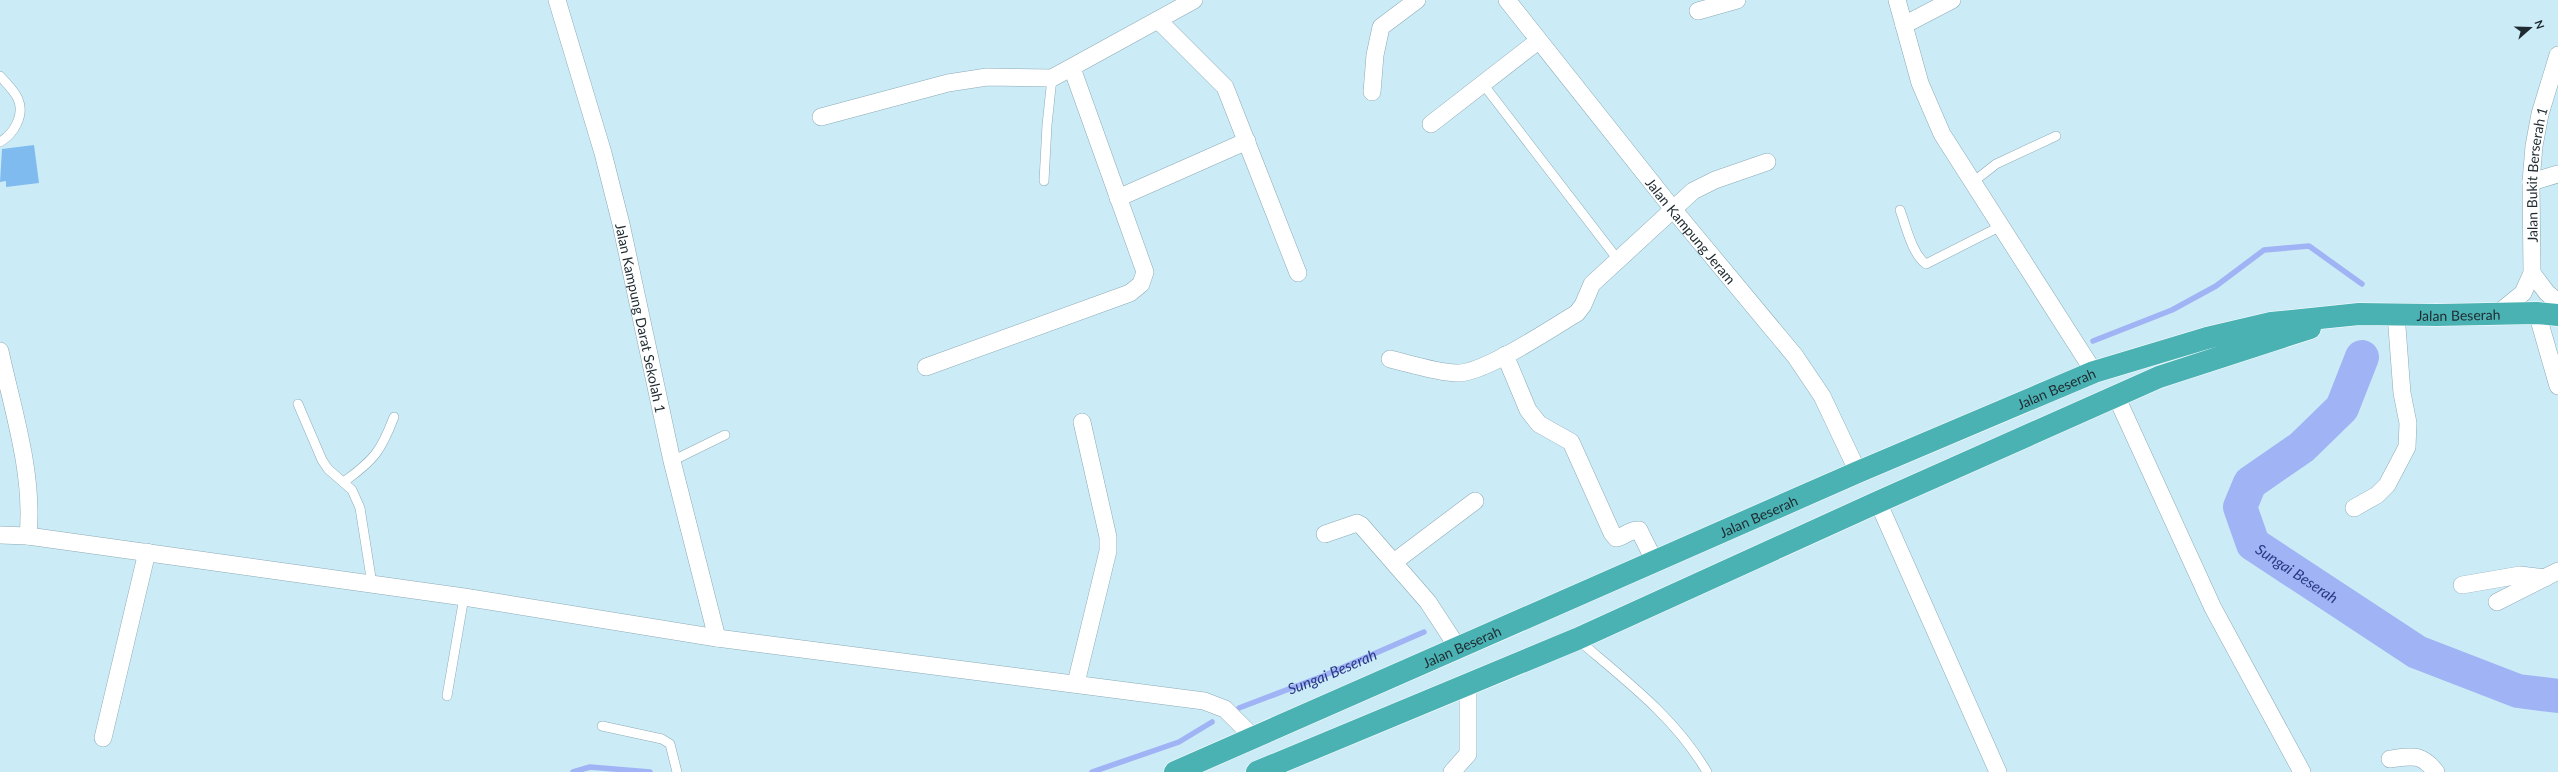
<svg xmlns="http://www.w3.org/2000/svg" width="2558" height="772" font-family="Lato,sans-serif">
<rect width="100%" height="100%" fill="#cbebf7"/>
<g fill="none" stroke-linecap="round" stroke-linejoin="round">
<g stroke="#9fb3f5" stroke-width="5.5">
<path d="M2093,341L2172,310L2216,286L2264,250L2309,246L2362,284"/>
<path id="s1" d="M1239,708L1323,676L1424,632"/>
<path d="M573,772L590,767L650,772"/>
<path d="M1092,772L1179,742L1212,722"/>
</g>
<path stroke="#9fb3f5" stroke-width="34" id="s2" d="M2362,357L2342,408L2302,447L2250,483L2240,507L2253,544L2417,652L2518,691L2558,696"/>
</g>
<path fill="#80bbf0" d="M34,145L39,183L6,187V181L0,182L2,149Z"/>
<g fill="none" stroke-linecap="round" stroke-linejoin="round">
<g stroke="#8cabb6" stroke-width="10">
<path id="lane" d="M0,76C6,83 14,90 18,99C25,115 14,134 0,142
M1483,84L1619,261
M1044,181L1047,125L1052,78
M1973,182L1996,164L2056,136
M1900,210C1906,226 1912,254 1926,264L2001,226
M298,404L322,460L328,469L352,490L360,508L372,584
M672,461L725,435
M345,481C374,460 381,451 394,417
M1577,639C1625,680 1675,717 1707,772
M447,696L464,597
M602,726L662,739L670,744L677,772"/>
</g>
<g stroke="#8cabb6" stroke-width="18">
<g id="street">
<path id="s3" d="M557,0L603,153L621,224L672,461L717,638"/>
<path id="s4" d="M1507,0L1672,208L1795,356L1822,396L1858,472"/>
<path d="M1897,0L1920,83L1942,134L2094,372"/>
<path d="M1698,11L1737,0"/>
<path d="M1159,21L1225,87L1298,273"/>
<path d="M1904,25L1952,0"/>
<path d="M1372,92L1375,55L1381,27L1417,0"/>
<path d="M821,117L948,83L987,77L1052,78L1194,0"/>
<path d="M1431,124L1538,41"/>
<path d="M2531,182L2558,174"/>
<path d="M1118,198L1247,141"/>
<path d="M2532,273L2547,293L2558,302"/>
<path d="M2537,313L2558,386"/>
<path id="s5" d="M2497,314L2523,293L2532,273L2531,182L2534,146L2540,114L2558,55"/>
<path d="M0,351C13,411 34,474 28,536"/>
<path d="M1505,355L1528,410L1539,424L1571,442L1612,533L1616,538C1624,537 1630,529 1639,530L1655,562"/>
<path d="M1390,359C1411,364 1435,372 1456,373C1482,375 1552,328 1577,313L1583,305L1592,284L1693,191L1715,180L1767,162"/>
<path d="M926,367L1130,293L1141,284L1145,272L1072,68"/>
<path d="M2116,396L2213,608L2302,772"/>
<path d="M1878,502L1998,772"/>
<path d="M2354,508L2377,495L2387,485L2407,447L2408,423L2402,393L2396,314"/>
<path d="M1325,534L1357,523L1361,525L1428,602L1458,648"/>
<path d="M0,535L28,536L464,597L717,638L1204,701L1225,709L1253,737"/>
<path d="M1394,562L1475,501"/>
<path d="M2462,585L2520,575L2545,578"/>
<path d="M2497,602L2558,571"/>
<path d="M1076,683L1108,551V537L1082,422"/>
<path d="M103,738L147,552"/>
<path d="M2390,759C2412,756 2421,753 2436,772"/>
<path d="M1452,772L1468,754V685"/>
</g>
</g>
<g stroke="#fff" stroke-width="23">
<g id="highway">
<path id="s6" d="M1175,772L1858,472L2094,372L2207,338L2271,323L2359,314L2437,315L2537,313L2558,315"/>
<path d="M1257,772L1577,639L1878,502L2159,377L2310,328"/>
</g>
</g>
<use href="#lane" stroke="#fff" stroke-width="9"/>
<use href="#street" stroke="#fff" stroke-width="17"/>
<use href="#highway" stroke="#4bb2b4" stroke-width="22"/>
</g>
<g text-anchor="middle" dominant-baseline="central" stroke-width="4" stroke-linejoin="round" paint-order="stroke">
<g font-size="14" fill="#1e2a2f" stroke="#cbebf7">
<text stroke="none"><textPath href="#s5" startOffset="154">Jalan Bukit Berserah 1</textPath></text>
<text stroke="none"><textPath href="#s4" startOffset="295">Jalan Kampung Jeram</textPath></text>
<text stroke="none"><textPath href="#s6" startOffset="1374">Jalan Beserah</textPath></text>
<text stroke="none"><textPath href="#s3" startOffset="329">Jalan Kampung Darat Sekolah 1</textPath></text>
<text stroke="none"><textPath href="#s6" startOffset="961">Jalan Beserah</textPath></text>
<text stroke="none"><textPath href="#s6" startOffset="637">Jalan Beserah</textPath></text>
<text stroke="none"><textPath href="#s6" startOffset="313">Jalan Beserah</textPath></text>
</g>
<g font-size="15" font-style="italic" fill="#2a3884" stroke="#cbebf7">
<text stroke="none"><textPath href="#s2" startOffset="292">Sungai Beserah</textPath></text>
<text stroke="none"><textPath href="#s1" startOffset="100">Sungai Beserah</textPath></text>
</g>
</g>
<g transform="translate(2530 28) rotate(70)" stroke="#cbebf7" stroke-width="3" paint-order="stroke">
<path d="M0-3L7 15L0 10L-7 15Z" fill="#1e2a2f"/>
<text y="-6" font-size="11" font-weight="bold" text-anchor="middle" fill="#1e2a2f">N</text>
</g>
</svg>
